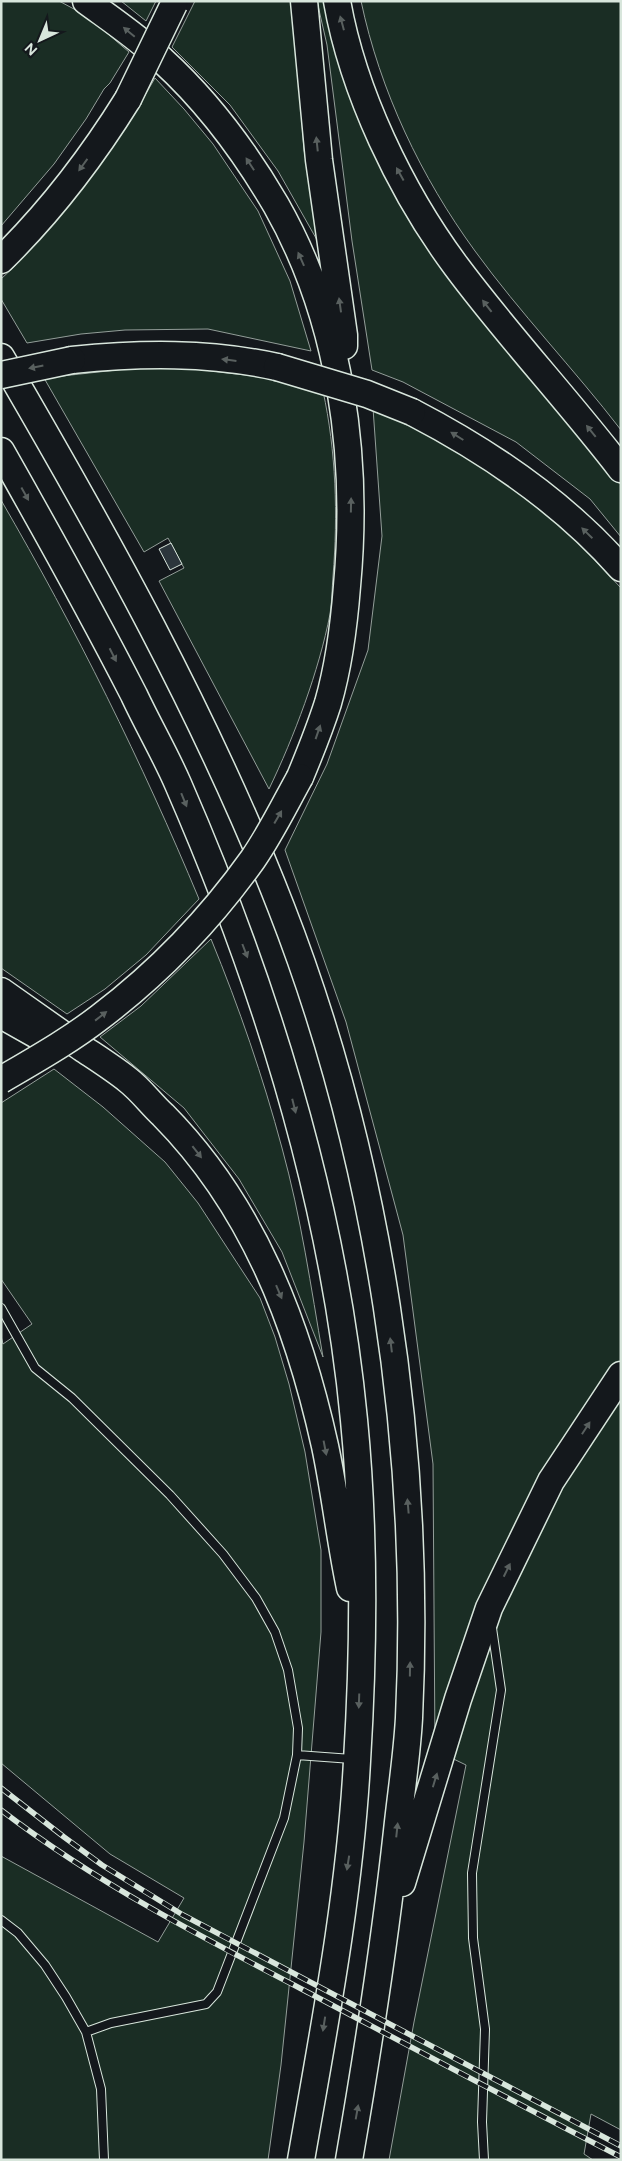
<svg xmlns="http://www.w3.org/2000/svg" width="622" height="2161" font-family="Figtree,sans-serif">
<rect width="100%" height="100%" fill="#14181c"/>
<path fill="#1a2d24" stroke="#939e99" d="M1,1H59L87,16L129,52L110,83L104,89L86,119L54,164L1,226Z
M121,1H156L146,21Z
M195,1H293L304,150L321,247L278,171L230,105L172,47Z
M317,1H330L419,228L621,485V537L590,499L516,442L403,382L372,370L352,241L327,45Z
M361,1H621V430C574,369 520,313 475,251C421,177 380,91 361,1Z
M155,78L184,109L213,144L258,211L290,281L311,351L208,329L125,330L81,334L27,343L1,299V279L16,265L14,262L93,173L129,123Z
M144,367L195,369L278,379L323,391C336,451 338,515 333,576C332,588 332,602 330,614C319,671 294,737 269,789L159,581L184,568L168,538L144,552L44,378Z
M373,408L481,461L570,534L621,588V2130L591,2114L584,2154L593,2160H389L414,2022L466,1765L435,1750L433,1464L403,1235L346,1022L285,850L327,764L368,650L382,536Z
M1,500C76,629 142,762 199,899L146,955L105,989L67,1014L1,968Z
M211,939C239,1007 263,1077 282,1148C301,1217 311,1287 323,1357L282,1252L239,1179L184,1108L100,1037L141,1006Z
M54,1069L103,1107L165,1162L198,1203L260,1298L275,1337L289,1384L305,1452L321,1550V1632L304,1842L281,2065L268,2160H1V1856L158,1942L184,1898L110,1854L1,1763V1336L3,1344L32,1324L1,1279V1103Z"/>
<path fill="#2c363c" stroke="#d8e6dc" d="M171,543L182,564L170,570L159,549Z"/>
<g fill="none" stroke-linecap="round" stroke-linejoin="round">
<g stroke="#d8e6dc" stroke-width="10">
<path id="service" d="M1,1308L35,1368L72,1398L170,1495L223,1554L256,1598L275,1632L288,1670L298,1728L297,1755L284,1818L217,1992L206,2004L111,2023L86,2032
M297,1755L352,1759
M1,1920L18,1933L45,1965L66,1997L86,2032L101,2089L104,2160
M484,2160L482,2122L485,2029L473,1938L472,1873L501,1690L492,1628"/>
</g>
<g stroke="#d8e6dc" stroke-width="29">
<path id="motorway" d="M86,1C112,20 139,38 162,60C207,101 245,152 276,205C341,319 359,457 347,586C344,625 339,665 328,703C320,728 310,753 300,777
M304,1L319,160L344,335V346
M337,1C353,92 401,192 456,266C508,336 568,400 621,469
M1,260C50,212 92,157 128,99
M1,357C105,535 206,715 281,907C379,1158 422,1449 409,1718C407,1755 401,1793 397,1831C385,1941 368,2050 349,2160
M72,360C141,353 209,352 277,367
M412,412C489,452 563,502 621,568
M1,451C47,532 92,613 134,695C148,725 165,754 178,784C266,986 333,1200 354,1420C365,1533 364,1648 357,1761C350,1894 324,2028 301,2160
M1,991C28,1010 55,1029 82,1048C97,1058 113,1068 128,1080C141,1090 151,1104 163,1115C253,1206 298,1324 325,1446C335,1493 340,1541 350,1588
M1,1015L42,1038
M402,1883L458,1699L489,1608L551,1481L621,1375"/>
</g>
<use href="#service" stroke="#14181c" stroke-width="8"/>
<use href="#motorway" stroke="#14181c" stroke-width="26"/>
<g stroke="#d8e6dc" stroke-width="5.5">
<path id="rail" d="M1,1788L64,1837L102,1865L183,1915L621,2146
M1,1810C98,1884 205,1939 313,1995C415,2049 518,2104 621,2157"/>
</g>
<use href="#rail" stroke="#14181c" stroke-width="4" stroke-dasharray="11" stroke-linecap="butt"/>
<g stroke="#d8e6dc" stroke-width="29" stroke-linecap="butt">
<path id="motorway-bridge" d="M128,99L174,4
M277,367L367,394L412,412
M1,375L72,360
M1,1080C35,1060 69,1041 100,1017C158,973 211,918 253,859C271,833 285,804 300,777"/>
</g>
<use href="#motorway-bridge" stroke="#14181c" stroke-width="26"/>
</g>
<defs><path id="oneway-solid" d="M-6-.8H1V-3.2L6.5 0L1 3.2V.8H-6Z" transform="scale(1.25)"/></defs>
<g fill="#59605f">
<use href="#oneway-solid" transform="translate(342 23) rotate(-105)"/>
<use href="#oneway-solid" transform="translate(129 32) rotate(-140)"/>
<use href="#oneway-solid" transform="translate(317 144) rotate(-96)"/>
<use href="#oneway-solid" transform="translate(250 164) rotate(-123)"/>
<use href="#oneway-solid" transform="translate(83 165) rotate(126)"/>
<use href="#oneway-solid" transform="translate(400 174) rotate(-119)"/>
<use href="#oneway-solid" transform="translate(301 259) rotate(-114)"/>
<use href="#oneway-solid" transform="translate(340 305) rotate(-98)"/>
<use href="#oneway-solid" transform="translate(487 306) rotate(-128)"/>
<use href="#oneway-solid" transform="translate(229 360) rotate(-173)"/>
<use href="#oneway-solid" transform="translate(36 367) rotate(169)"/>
<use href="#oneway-solid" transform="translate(591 431) rotate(-129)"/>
<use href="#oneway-solid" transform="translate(457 436) rotate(-148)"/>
<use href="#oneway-solid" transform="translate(25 494) rotate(61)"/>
<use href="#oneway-solid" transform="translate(351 505) rotate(-89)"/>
<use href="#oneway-solid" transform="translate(587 533) rotate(-136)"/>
<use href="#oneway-solid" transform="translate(113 655) rotate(63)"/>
<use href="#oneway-solid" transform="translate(318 732) rotate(-71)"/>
<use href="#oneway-solid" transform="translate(184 800) rotate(68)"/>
<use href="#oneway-solid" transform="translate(278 817) rotate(-60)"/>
<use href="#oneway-solid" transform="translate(245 951) rotate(69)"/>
<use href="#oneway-solid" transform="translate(101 1016) rotate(-38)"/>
<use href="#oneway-solid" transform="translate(294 1106) rotate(76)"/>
<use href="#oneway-solid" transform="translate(197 1152) rotate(52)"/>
<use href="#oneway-solid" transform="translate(279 1292) rotate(67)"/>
<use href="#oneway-solid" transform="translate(391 1345) rotate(-97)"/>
<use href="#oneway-solid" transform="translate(586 1428) rotate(-57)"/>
<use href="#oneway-solid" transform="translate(325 1448) rotate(79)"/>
<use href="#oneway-solid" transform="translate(408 1506) rotate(-95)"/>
<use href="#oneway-solid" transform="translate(507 1570) rotate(-64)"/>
<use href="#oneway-solid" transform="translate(410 1669) rotate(-89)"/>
<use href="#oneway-solid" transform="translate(359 1701) rotate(92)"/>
<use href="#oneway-solid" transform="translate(435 1780) rotate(-73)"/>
<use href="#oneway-solid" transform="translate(397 1830) rotate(-84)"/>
<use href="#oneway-solid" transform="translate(348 1863) rotate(99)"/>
<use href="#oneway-solid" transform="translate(324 2024) rotate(99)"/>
<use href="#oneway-solid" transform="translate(357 2112) rotate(-80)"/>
</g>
<rect width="622" height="2161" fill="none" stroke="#d8e6dc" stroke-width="5"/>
<g transform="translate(40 40) rotate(224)" stroke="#14181c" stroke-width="4" paint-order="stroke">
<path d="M0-4L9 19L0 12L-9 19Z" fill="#d8e6dc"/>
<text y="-8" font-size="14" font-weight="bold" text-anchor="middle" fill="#d8e6dc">N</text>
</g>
</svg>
